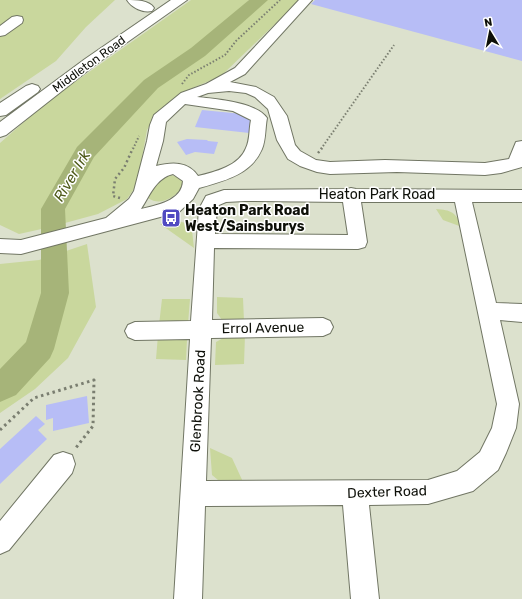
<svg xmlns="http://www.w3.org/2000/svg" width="522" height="599" font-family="Rubik,sans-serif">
<rect width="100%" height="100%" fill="#dce1cd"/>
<path fill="#c9d79d" d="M0,0H115L86,27L56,61L0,99Z
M191,0H249L226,25L174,66L144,85L101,126L78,154L51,202L46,228L19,234L0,225V143L48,101Z
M267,0H300L221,76L183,92L158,111L147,130L141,163L134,189L127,199L98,214L65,223L64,207L95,151L158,84L210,50Z
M171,175L182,179L184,185L183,188C173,197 161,207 148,198L147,193L164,177Z
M436,209C451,210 456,212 462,227L443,220Z
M178,221L189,224L192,230L194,248L160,224Z
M87,244L96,307L68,358L35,389L0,413V264L39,260Z
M217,297L243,298L244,321L222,320L217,313Z
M162,299H190L188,324L159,325Z
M158,335H184L187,340L186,360L156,359Z
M245,335L244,364L215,365L216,342L227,336Z
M210,448L232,458L244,484L224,485L212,475Z"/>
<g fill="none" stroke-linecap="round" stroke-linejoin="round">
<path fill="#a6b479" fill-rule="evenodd" d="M249,0H268L205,56L158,88L94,157L65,209L69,293L54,349L50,358L16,395L0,402V369L26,342L41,293V209L77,147L144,80L191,48Z"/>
</g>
<path fill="#b7bdf6" d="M315,0H522V61L311,4Z
M202,110L264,116L259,134L195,127Z
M187,139L207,140L208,141L218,142L214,154L195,152L186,155L177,142Z
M87,396L89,423L53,431V418L46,420V405Z
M36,416L45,424L38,430L47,439L0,484V449Z"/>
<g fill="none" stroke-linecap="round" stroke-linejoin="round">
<g stroke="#717664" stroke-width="2">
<path id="minor" d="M127,0C136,0 149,0 154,8L152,11C143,13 132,8 127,0Z
M299,0H312L245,74L230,82L256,87L274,97L287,116L295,145L300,151L316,160L330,162L385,160L485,163L509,159L516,142L522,141V167L501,173L485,175L397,172L330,174L317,172L300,166L288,159L277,140L268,109L255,97L246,93L229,91L208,93L197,97C215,99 256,102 267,118C265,128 266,139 262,149C251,175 223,181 199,188L193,199L179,212L21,254L0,253V239L21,240L106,218L129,199L134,191L147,141L150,125L154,115L181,93L206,84L235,68ZM185,104L233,111L251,120C249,129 250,140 246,148C239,166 215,172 198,176C188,161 172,162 156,166L163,141L166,122ZM173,174L183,181C182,201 157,205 141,209C150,195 156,178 173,174Z
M17,16L22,17L23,20L22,23L5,35L0,36V26L12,17Z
M351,188L356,189L522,190V202H472L496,303L522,304V322L500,320L519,404L516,428L506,453L498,470L473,491L428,504L369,505L379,599H351L343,505L205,506L202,599H174L190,339L135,340L128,337L125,331L128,325L135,322L191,321L199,209L206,196L224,190L347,189ZM245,201L343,202L348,235L215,234L217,209L219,205L226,202ZM361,202H455L497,404L492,428L480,452L457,471L428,480L206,481L211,338L323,336L330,333L333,327L330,321L323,318L212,320L214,248L358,249L365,247L367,242Z
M63,452L72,455L75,464L72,473L9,550L0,554V521L54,455Z"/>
</g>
<g stroke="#717664" stroke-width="2">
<path id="highway" d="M171,0H187L95,65L6,135L0,137V122L85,59Z
M32,84L38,86L40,89L38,92L6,115L0,116V103L26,86Z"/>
</g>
<path stroke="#7a7e70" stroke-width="2" stroke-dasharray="1.5 2" stroke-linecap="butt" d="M182,84L189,75L225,55L236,41L280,0
M133,149L139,136
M321,149L394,45"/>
<path stroke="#7a7e70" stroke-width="2.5" stroke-dasharray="2 3" stroke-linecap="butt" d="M318,153L322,148
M120,198L113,196L115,179L124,168L133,148"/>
<path stroke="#7a7e70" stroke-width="3" stroke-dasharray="2.5 3.5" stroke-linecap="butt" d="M0,430L34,398L94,380L93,426L75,449"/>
<use href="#minor" fill="#fff" fill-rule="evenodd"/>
<use href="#highway" fill="#fff" fill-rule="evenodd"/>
</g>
<defs>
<g id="bus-square" transform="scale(1)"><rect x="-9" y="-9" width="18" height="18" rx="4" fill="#504ac1" stroke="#fff"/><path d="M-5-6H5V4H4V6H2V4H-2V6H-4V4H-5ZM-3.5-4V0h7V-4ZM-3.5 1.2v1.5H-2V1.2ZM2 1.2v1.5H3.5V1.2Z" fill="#fff"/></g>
</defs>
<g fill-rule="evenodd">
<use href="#bus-square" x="171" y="218"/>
</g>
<g text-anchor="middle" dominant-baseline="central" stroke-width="3" stroke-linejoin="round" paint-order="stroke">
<g font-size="12" fill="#0e1009" stroke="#fff">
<text transform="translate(89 64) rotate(-36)">Middleton Road</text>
</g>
<g font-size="14" fill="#0e1009" stroke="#fff">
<text x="377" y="194">Heaton Park Road</text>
<text transform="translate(263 328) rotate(-1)">Errol Avenue</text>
<text transform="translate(198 401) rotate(-87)">Glenbrook Road</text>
<text transform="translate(387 492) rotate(-2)">Dexter Road</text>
</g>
<g font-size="14" font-weight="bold" fill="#0e1009" stroke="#fff" text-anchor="start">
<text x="185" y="210">Heaton Park Road<tspan x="185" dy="16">West/Sainsburys</tspan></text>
</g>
<g font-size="15" font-style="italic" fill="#4f5b1b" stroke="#fff">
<text transform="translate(72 176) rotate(-59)">River Irk</text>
</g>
</g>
<g transform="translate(490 32) rotate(350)" stroke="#ffffff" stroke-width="3" paint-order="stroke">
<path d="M0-3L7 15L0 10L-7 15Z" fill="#0e1009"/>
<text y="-6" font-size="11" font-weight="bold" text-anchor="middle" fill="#0e1009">N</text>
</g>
</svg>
